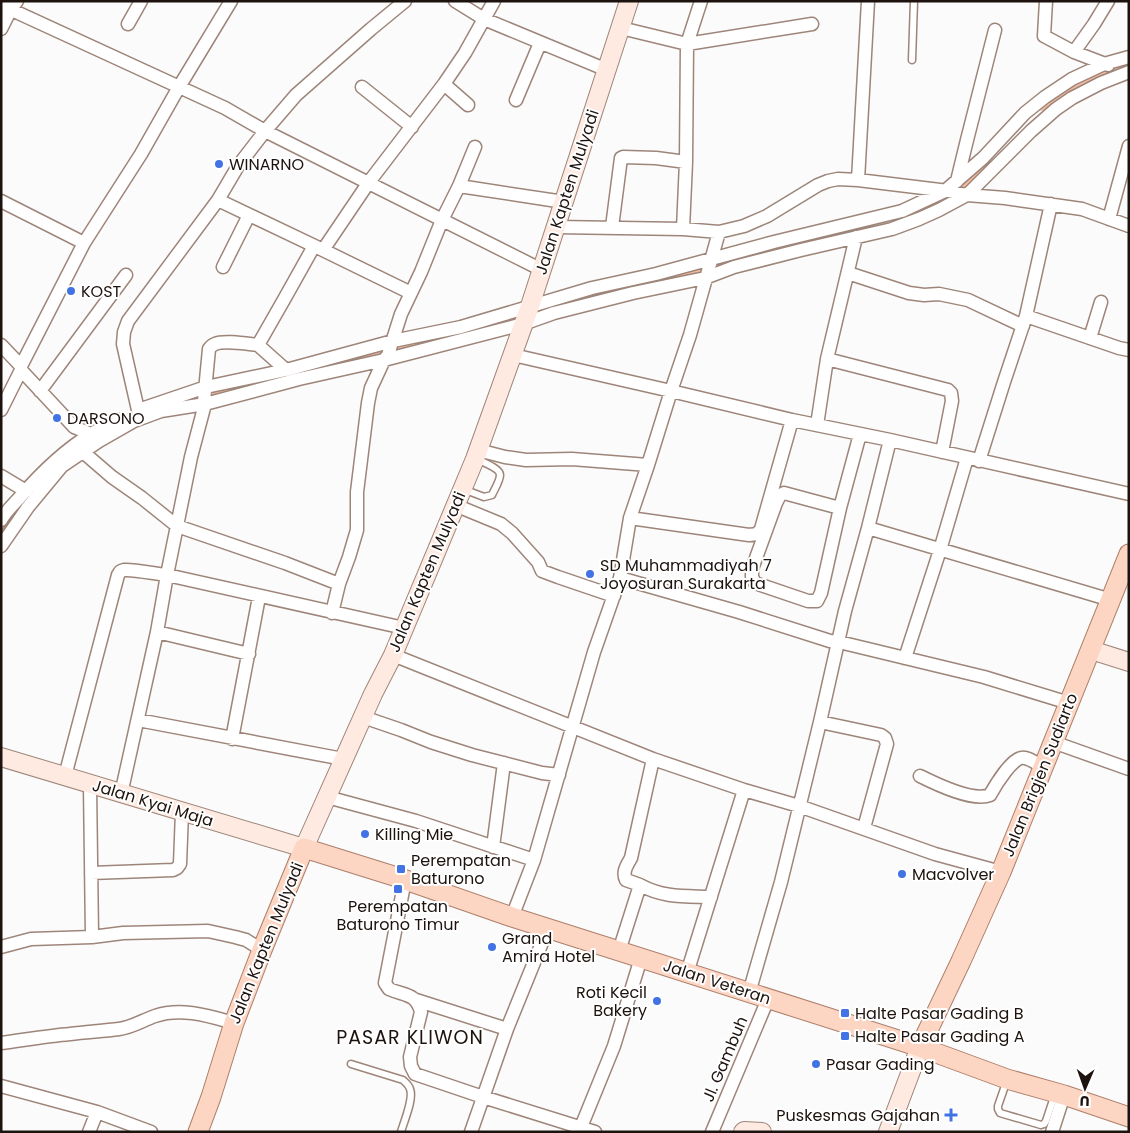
<svg xmlns="http://www.w3.org/2000/svg" width="1130" height="1133" font-family="Poppins,sans-serif">
<rect width="100%" height="100%" fill="#fbfbfb"/>
<g fill="none" stroke-linecap="round" stroke-linejoin="round">
<path stroke="#b58975" stroke-width="3" d="M1,532L15,515"/>
<path stroke="#f7bca1" stroke-width="11" d="M1041,105L1111,71L1129,68
M921,212L955,194L985,163
M651,283L715,267
M360,356L417,342
M197,396L245,385"/>
<g stroke="#9e8579" stroke-width="9">
<path id="lane" d="M912,60L914,1
M463,489L484,497L492,495C494,490 500,481 500,475C500,468 482,462 476,459
M351,1064L403,1080C405,1082 409,1085 410,1089C414,1099 404,1121 401,1132
M1007,1080L998,1106V1109L1000,1113L1041,1125L1044,1124L1046,1121L1055,1094"/>
</g>
<g stroke="#9e8579" stroke-width="15">
<path id="street" d="M455,1L484,19L607,70
M1046,1L1044,36L1074,52L1108,65
M1,5L225,108L265,131L542,270
M128,24L141,1
M621,28L687,44L812,24
M1,29L11,9L17,1
M1074,52L1094,24L1108,1
M444,84L468,105
M362,87L412,127
M516,100L540,43
M858,180L868,1
M957,181L967,140L995,30
M459,186L564,202
M218,200L323,250L369,182L444,84L465,53L494,1
M1,201L84,243
M1109,219L1129,146
M556,227L683,229L719,232L744,226L767,216L818,185L828,181L838,179L858,180L948,191L967,195L1005,198L1082,209L1129,226
M612,227L621,158L623,157L656,158L686,162
M683,229L686,162L687,44L701,1
M323,250L411,293
M223,267L249,215
M848,273L909,293L924,295L939,294L968,300L1023,326
M1026,316L1119,348L1129,350
M1090,338L1101,302
M1,345L21,366
M513,355L671,391L792,420L890,440L1129,494
M827,359L948,390L951,393L952,401L942,452
M21,370L74,427L91,434
M286,370L258,345L286,296L314,246
M40,391L126,275
M144,408L206,387L286,370L393,341L461,327L592,288L656,274L774,242L902,211L945,191L983,158L1025,113L1045,97L1072,79L1104,64L1129,57
M1,410L21,370V366L84,243L141,154L179,87L231,1
M138,410L123,344L124,332L128,321L218,200L238,166L265,131L296,95L371,29L405,1
M817,425L827,359L856,237
M478,450L505,457L526,460L572,459L648,465
M83,452L112,477L142,498L177,526L285,563L339,584
M979,461L1004,382L1026,316L1051,204
M1,476L26,491
M455,505L501,524L512,533L538,562L542,571L558,577L614,596
M836,507L784,493L780,495L776,503L752,569V577L755,583L808,601H817L821,593L840,508L860,434
M630,518L749,535L757,534L761,529L792,420
M1,520C6,511 14,504 21,496C41,473 65,450 91,434C100,429 110,425 119,420
M868,528L1111,600
M1,546L28,507L62,466L99,441L134,421L161,411L205,404L299,379L384,360L523,324L554,313L633,293L705,278L734,267L801,250L892,229L919,219L939,210L967,195L1031,131L1056,109L1072,98L1101,83L1129,72
M620,578L739,612L830,641L839,642L984,677L1069,703
M332,613L339,584L349,557L357,530V492L368,403L371,388L377,375L384,360L388,355L401,314L421,272L442,220L459,186L475,147
M157,632L249,654
M393,655L653,759L744,790L799,806L935,854L1001,872
M905,658L940,550L967,458
M363,717L401,730L431,742L472,755L542,773L559,775
M138,720L343,759
M820,722L881,735L885,738L887,744L864,828
M232,739L259,597
M1053,742L1129,769
M65,776L118,575C120,572 119,571 124,570C133,569 156,574 167,575L404,628
M920,776C936,784 973,802 990,795C995,786 1014,754 1025,758C1031,759 1037,764 1043,767
M90,785L92,937
M121,794L157,632L167,575L191,457L205,404L204,401L209,349C211,346 212,345 215,344C224,340 248,344 258,345
M327,797L416,821L534,860
M493,847L504,763
M91,873L173,870L177,868L180,864L182,812
M405,880L385,983L389,989C405,996 416,993 421,1012L410,1057L411,1066L415,1074L483,1097L595,1132
M640,885C664,898 684,896 711,897
M512,917L534,860L594,652L620,578L630,518L648,465L671,391L690,335L719,232
M1,947L31,939L92,937L123,933L208,931L235,937L246,940L262,950
M619,951L640,885L626,880C622,872 627,865 631,858L653,759
M687,973L744,790
M749,993L781,882L820,722L845,611L868,528L890,440
M416,1000L507,1029
M1,1043C24,1040 47,1036 70,1034C86,1032 103,1031 119,1029C133,1027 143,1020 155,1016C181,1007 209,1016 234,1023
M1,1086L97,1112L151,1132
M89,1132L97,1112
M471,1132L507,1029L548,928
M579,1132L614,1046L641,958
M712,1132L768,999
M1052,1132L1064,1095"/>
</g>
<g stroke="#9e8579" stroke-width="20">
<path id="secondary" d="M1091,650L1129,662
M1,757L304,848L373,694L393,655L475,459L530,306L629,1
M743,1132L744,1131L762,1132
M888,1132L920,1047"/>
</g>
<g stroke="#ad7f6a" stroke-width="21">
<path id="primary" d="M920,1047L961,961L1001,872L1129,554
M198,1132L211,1097L234,1023L262,950L304,848L397,877L512,917L619,951L920,1047L1007,1079L1064,1095L1129,1117"/>
</g>
<use href="#lane" stroke="#fff" stroke-width="6"/>
<use href="#street" stroke="#fff" stroke-width="12"/>
<use href="#secondary" stroke="#feeae1" stroke-width="18"/>
<use href="#primary" stroke="#fdd5c3" stroke-width="19"/>
</g>
<g fill="#4273e4" stroke="#fff" stroke-width="2">
<circle cx="219" cy="164" r="5"/>
<circle cx="71" cy="291" r="5"/>
<circle cx="57" cy="418" r="5"/>
<circle cx="590" cy="574" r="5"/>
<circle cx="365" cy="834" r="5"/>
<rect x="396" y="864" width="10" height="10" rx="2.5"/>
<circle cx="902" cy="874" r="5"/>
<rect x="393" y="884" width="10" height="10" rx="2.5"/>
<circle cx="492" cy="947" r="5"/>
<circle cx="657" cy="1001" r="5"/>
<rect x="840" y="1008" width="10" height="10" rx="2.5"/>
<rect x="840" y="1031" width="10" height="10" rx="2.5"/>
<circle cx="816" cy="1064" r="5"/>
<path d="M948.5 1107.5h5v5h5v5h-5v5h-5v-5h-5v-5h5z"/>
</g>
<g text-anchor="middle" dominant-baseline="central" stroke-width="4" stroke-linejoin="round" paint-order="stroke">
<g font-size="16" fill="#1c120e" stroke="#fff" text-anchor="start">
<text x="229" y="164">WINARNO</text>
<text x="81" y="291">KOST</text>
<text x="67" y="418">DARSONO</text>
<text x="600" y="565">SD Muhammadiyah 7<tspan x="600" dy="18">Joyosuran Surakarta</tspan></text>
<text x="375" y="834">Killing Mie</text>
<text x="411" y="860">Perempatan<tspan x="411" dy="18">Baturono</tspan></text>
<text x="912" y="874">Macvolver</text>
<text x="398" y="906" text-anchor="middle">Perempatan<tspan x="398" dy="18">Baturono Timur</tspan></text>
<text x="502" y="938">Grand<tspan x="502" dy="18">Amira Hotel</tspan></text>
<text x="647" y="992" text-anchor="end">Roti Kecil<tspan x="647" dy="18">Bakery</tspan></text>
<text x="855" y="1013">Halte Pasar Gading B</text>
<text x="855" y="1036">Halte Pasar Gading A</text>
<text x="826" y="1064">Pasar Gading</text>
<text x="940" y="1115" text-anchor="end">Puskesmas Gajahan</text>
</g>
<g font-size="16" fill="#1c120e" stroke="#fff">
<text transform="translate(567 192) rotate(-72)">Jalan Kapten Mulyadi</text>
<text transform="translate(427 572) rotate(-67)">Jalan Kapten Mulyadi</text>
<text transform="translate(1040 775) rotate(-68)">Jalan Brigjen Sudiarto</text>
<text transform="translate(153 803) rotate(17)">Jalan Kyai Maja</text>
<text transform="translate(266 943) rotate(-68)">Jalan Kapten Mulyadi</text>
<text transform="translate(717 982) rotate(18)">Jalan Veteran</text>
<text transform="translate(725 1059) rotate(-67)">Jl. Gambuh</text>
</g>
<g font-size="19" letter-spacing="1" fill="#1c120e" stroke="#fff">
<text x="410" y="1037">PASAR KLIWON</text>
</g>
</g>
<rect width="1130" height="1133" fill="none" stroke="#1c120e" stroke-width="5"/>
<g transform="translate(1085 1088) rotate(182)" stroke="#ffffff" stroke-width="4" paint-order="stroke">
<path d="M0-4L9 19L0 12L-9 19Z" fill="#1c120e"/>
<text y="-8" font-size="14" font-weight="bold" text-anchor="middle" fill="#1c120e">U</text>
</g>
</svg>
